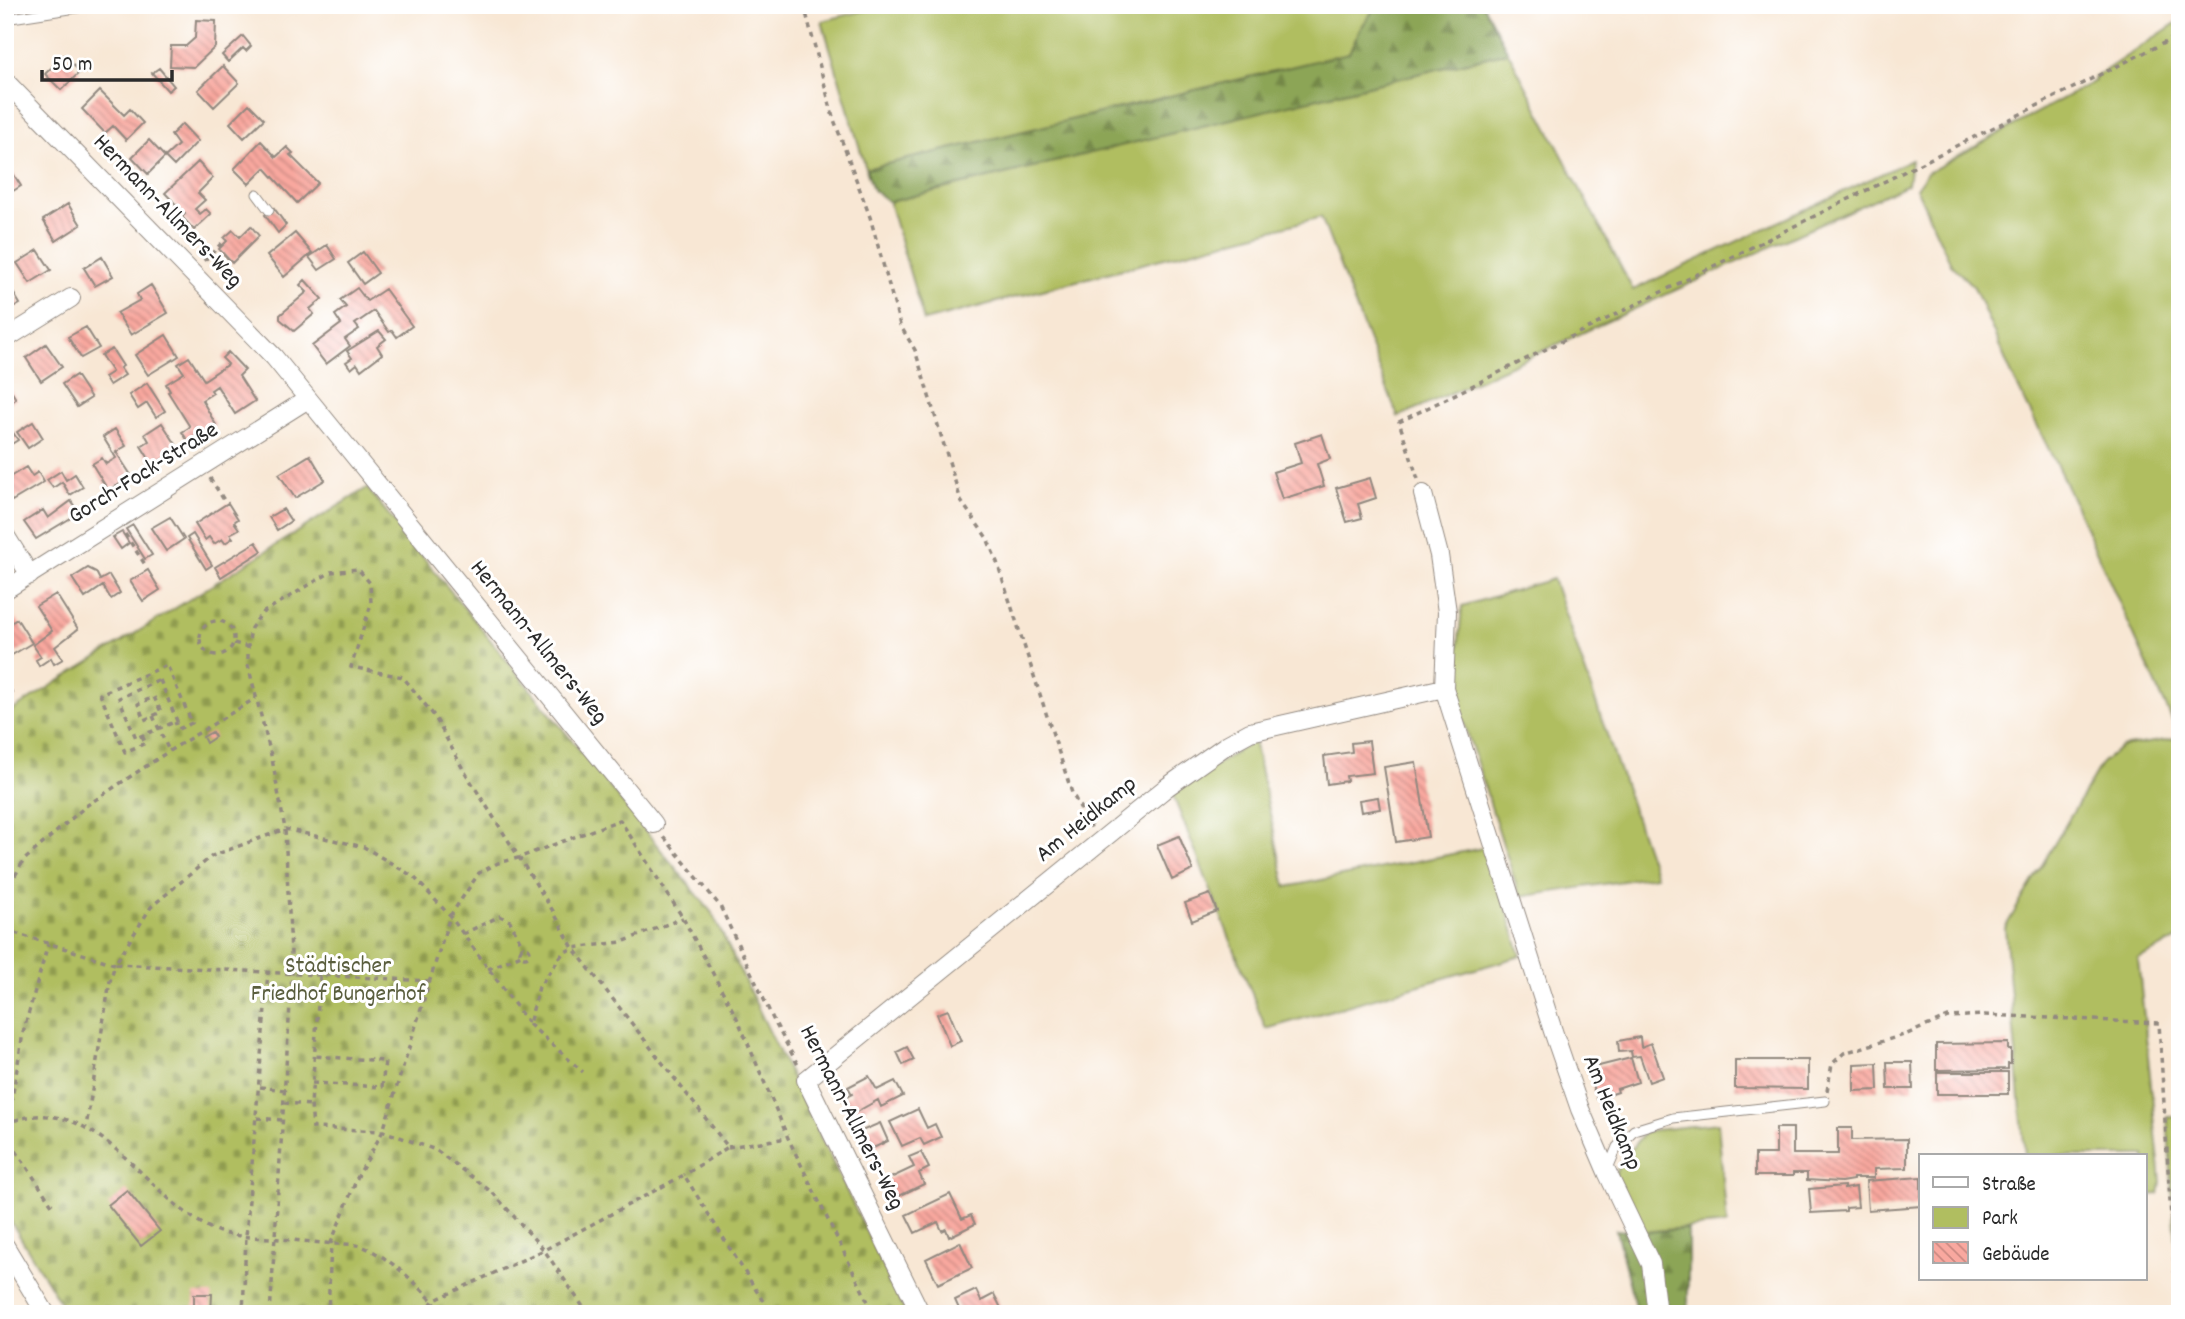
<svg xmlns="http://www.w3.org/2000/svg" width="2185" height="1319" font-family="Dekko,sans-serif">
<defs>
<pattern id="forest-firs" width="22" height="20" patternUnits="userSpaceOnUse" patternTransform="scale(1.75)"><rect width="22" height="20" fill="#8ca556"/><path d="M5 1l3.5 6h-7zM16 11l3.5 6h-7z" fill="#738747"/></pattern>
<pattern id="cemetery-stones" width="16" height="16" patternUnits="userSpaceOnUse" patternTransform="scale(1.75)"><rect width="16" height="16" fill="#b0be60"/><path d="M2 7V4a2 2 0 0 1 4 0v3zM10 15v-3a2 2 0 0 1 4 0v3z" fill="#8f9b4f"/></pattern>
<pattern id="building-back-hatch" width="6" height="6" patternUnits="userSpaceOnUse" patternTransform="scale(1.75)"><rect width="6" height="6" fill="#f9a89f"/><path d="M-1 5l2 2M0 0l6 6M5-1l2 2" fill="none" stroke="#ca8982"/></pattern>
</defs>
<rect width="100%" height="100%" fill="#fff"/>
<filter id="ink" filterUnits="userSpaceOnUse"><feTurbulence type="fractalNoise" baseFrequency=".0143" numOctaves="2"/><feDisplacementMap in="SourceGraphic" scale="14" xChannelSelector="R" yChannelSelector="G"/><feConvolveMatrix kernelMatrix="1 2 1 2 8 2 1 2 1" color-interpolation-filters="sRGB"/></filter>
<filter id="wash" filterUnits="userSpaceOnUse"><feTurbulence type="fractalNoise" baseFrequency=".00686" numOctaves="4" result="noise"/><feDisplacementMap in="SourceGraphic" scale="28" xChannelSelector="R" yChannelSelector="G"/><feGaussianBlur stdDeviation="1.57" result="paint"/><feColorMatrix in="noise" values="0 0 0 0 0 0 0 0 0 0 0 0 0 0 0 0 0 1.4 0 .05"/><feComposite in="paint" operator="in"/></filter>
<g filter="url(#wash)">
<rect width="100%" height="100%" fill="#f8e7d4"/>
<path fill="#b0be60" stroke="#6e7446" stroke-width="2" d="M887,5H1377L1361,28L1349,53L866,169L822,21Z
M2179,21L2180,23V733H2178L2064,480L2012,375L1974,287L1952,266L1916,188L1927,173L2095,81L2094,78Z
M1508,52L1633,290L1911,160L1908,184L1398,417L1321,217L924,321L889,202Z
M1553,579L1656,876L1520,897L1461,713L1455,682L1462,606Z
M2173,739L2180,740V938L2138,959L2161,1182L2159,1194L2145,1195V1156H2025L2005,928L2102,763L2121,747Z
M1254,741L1286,887L1488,847L1521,956L1266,1029L1172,793Z
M2167,1116H2180V1297Z
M1718,1123L1727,1224L1642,1232L1615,1175L1622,1159L1646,1131Z"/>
<path fill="url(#forest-firs)" stroke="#5c6840" stroke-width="2" d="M1377,5H1483L1508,52L889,202L873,190L866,169L1349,53L1361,28Z
M1688,1229V1314H1637L1616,1230L1642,1232Z"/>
<path fill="url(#cemetery-stones)" stroke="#6e7446" stroke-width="2" d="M367,488L712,913L906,1314H67L5,1212V715Z"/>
<g id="blocks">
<path fill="url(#building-back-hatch)" d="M196,20L216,21L215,47L194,67L170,66L171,46H186L195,38Z
M243,36L251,46L246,51L243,48L228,62L222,55Z
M64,55L80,72L61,90L45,74Z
M223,66L239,83L214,107L198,90Z
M159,68L174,86L168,91L152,73Z
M100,91L124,115L130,109L143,123L126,140L113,126L105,133L82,109Z
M249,104L264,119L244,138L230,123Z
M182,124L198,141L174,166L165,157L178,145L171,135Z
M149,140L165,157L148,174L132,157Z
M261,141L276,157L287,147L293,153L290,155L318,183L297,203L265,168L249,184L234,169Z
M198,162L213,178L198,193L205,200L195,209L200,214L206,209L211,214L194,230L182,217L185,214L165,193Z
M9,167L21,186L5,196V170Z
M68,204L81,225L56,241L43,220Z
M274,208L286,225L278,233L265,215Z
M251,226L259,236L232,263L219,249L227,241L224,238L233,230L240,237Z
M295,233L312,253L284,277L267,256Z
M327,245L336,259L319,270L309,257Z
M38,250L51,270L30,283L17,263Z
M363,252L378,273L363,284L348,263Z
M102,257L113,276L95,286L84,268Z
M5,279L20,304L5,313Z
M305,280L322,299L310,309L314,314L294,331L280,319V315L307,292L300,285Z
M151,285L168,313L131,335L117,313L140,300L137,294Z
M357,288L367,301L385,289L412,326L397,337L392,330L389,332L374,311L355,324L359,329L345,339L350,346L326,364L312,346L341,324L335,315L346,307L340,300Z
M86,327L99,348L81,358L68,337Z
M379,331L386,339L377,346L382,354L361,370L357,364L351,369L346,362L352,358L347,351Z
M166,335L179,356L148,375L135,355Z
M46,344L62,367L41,381L26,358Z
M112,349L123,366L120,368L125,375L109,385L104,377L112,372L101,355Z
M228,352L245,370L239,376L255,401L235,414L217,386L211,390L213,393L202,400L216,425L188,441L182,432L190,427L168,392L170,391L166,384L184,373L178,364L189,357L204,380L228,364L222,358Z
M76,375L91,398L77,407L62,384Z
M147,383L165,411L156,417L147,403L138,409L129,395Z
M7,384L16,399L5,406V385Z
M5,421L18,440L5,448Z
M33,422L43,438L28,448L17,432Z
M162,423L179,449L153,465L141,446L149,441L145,434Z
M115,429L126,446L116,452L133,478L108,490L92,464L102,458L106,464L116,458L103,437Z
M1322,434L1330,459L1317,464L1324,486L1282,499L1273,472L1301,463L1295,443Z
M310,455L325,480L295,498L279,474Z
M26,467L32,476L38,472L44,482L12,501L5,491V480Z
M61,471L66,480L75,474L83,487L70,495L62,482L53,488L47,480Z
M1370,478L1376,498L1358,504L1362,518L1347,522L1336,488Z
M71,501L79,513L36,539L24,522L43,510L48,518Z
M228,503L238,519L234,522L239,529L230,534L233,538L225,543L222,539L214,544L209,537L205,540L195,524Z
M283,509L291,521L277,530L269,517Z
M170,517L184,539L166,551L151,528Z
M133,525L152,555L145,559L126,529Z
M122,532L129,543L121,549L113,537Z
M193,534L212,565L206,569L187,538Z
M256,542L262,551L221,577L215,567Z
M88,568L96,572L100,580L109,575L120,593L111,599L103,586L85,598L72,578Z
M148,570L160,590L143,601L130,581Z
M56,594L78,629L55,647L63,659L54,664L51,658L39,666L36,660L41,657L33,645L52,631L36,606Z
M17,619L32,643L12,655L5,645V627Z
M5,681L13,693L5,698Z
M212,732L215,737L206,743L203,737Z
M1369,741L1373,773L1346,776L1347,781L1327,784L1324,756L1352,752L1351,743Z
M1416,762L1428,837L1396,842L1384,767Z
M1378,797L1380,809L1361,812L1359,800Z
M1179,836L1193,870L1172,880L1157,845Z
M1210,894L1217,911L1192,921L1185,903Z
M2174,984H2180V1012H2176Z
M948,1010L961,1041L950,1046L937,1014Z
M1640,1037L1641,1047L1651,1043L1663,1077L1649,1082L1640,1056L1632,1057L1631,1051L1619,1052L1618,1041Z
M2008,1043V1050H2011V1064H2008V1069L1936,1070V1044Z
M907,1047L914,1060L903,1065L897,1052Z
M1631,1058L1638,1082L1617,1089L1618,1092L1597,1099L1587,1069Z
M1735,1060H1808V1089L1735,1088Z
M1887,1062H1912L1913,1089H1888Z
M1877,1063L1878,1090L1854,1091V1064Z
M1937,1072H2008V1094H1937Z
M869,1076L877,1090L895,1081L903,1096L881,1107L878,1100L851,1115L842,1099L852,1094L848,1087Z
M918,1109L927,1128L935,1124L941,1137L924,1145L920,1138L902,1146L890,1122Z
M880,1123L888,1141L867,1151L859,1132Z
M1776,1128H1793V1154H1838V1128H1852V1140L1907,1139V1168L1874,1169V1178H1853V1180L1841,1182L1807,1180V1173H1793V1176H1755V1154H1776Z
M921,1152L929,1168L919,1173L924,1184L891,1200L882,1182L914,1167L909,1157Z
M1921,1177V1206L1868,1210L1866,1181Z
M1844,1186V1189L1856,1187L1858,1207L1846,1208V1211L1811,1213L1809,1189Z
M127,1190L160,1231L141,1246L108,1205Z
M950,1194L962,1219L971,1215L975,1224L949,1237L946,1229L942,1231L938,1222L915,1233L906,1215Z
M960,1242L972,1268L938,1284L926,1259Z
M976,1290L981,1301L994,1294L1004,1314H955L960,1311L955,1300Z
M194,1294H212L211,1314H194Z"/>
</g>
</g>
<g filter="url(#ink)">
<use href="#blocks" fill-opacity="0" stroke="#928980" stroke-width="2"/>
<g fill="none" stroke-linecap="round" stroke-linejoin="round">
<g stroke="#928980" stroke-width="11">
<path id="service" d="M5,19L96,5
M257,194L269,210
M1607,1171L1617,1147L1634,1130L1673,1118L1825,1101"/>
</g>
<g stroke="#928980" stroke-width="20">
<path id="minor" d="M5,81L274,357L654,824
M5,339L71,298
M1423,494L1439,555L1447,612L1444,688
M5,535L30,575
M5,590L308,399
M5,1246L46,1314
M921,1314L806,1080L1167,787L1228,744L1250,732L1444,688L1553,1031L1580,1109L1607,1172L1651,1264L1657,1314"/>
</g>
<path stroke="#928980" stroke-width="3.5" stroke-dasharray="5 5" stroke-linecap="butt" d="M804,5L833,117L870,217L900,325L915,350L961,501L987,538L997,562L1072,793L1092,829
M204,261L222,243
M210,478L224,500
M1418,479L1399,422L2180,35
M125,534L146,566
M200 638a17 17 0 1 1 34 0a17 17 0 1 1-34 0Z
M234,643L248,647
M160,680L177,721L136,738L119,698Z
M154,697L161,712L144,720L138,704Z
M153,716L169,751
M142,736L146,743L125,752L100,694L167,665L192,723L178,729L175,722
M664,837L720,906L774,1021L798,1065
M5,893L24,860L86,806L169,751L256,698
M5,930L115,964L110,981L86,1127
M463,934L500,916L510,921L523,947
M520 952a5 5 0 1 1 10 0a5 5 0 1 1-10 0Z
M488,969L521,955
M320,976L311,1105L313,1128L383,1131L436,1150L493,1193L544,1250L588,1314
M430,981L115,964L151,907L212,856L285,829L364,847L414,877L450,916L529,1024L539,987L563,953L573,948L622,942L683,918
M529,1024L583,1072
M312,1083L382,1087L385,1061L314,1056
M260,1087L285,1090
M1827,1091L1832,1064L1844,1053L1907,1034L1948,1017L1985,1015L2159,1023L2177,1314
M284,1103L311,1105
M257,1118L283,1120
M8,1122L23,1033L48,944
M5,1124C97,1084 145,1202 217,1231C233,1237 253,1237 270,1238C291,1240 313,1242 334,1244C343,1244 353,1244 361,1246C389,1256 425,1290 443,1314
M5,1134L52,1205
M728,1147L788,1138
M243,1314L246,1236L268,972
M270,1314L292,974L285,829L272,759L248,665V647L251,628L262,613L331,572L358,569L370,583L371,604L351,667L403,677L435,717L463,769L553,911L573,948L728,1147L684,1175
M328,1314L331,1243L357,1178L383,1131L450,916L479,873L498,863L518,858L620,820L683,918L738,1020L788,1138L874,1314
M425,1314L433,1301L544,1250L684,1175L771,1314"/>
<use href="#service" stroke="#fff" stroke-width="9"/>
<use href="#minor" stroke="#fff" stroke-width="18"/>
</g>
</g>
<g text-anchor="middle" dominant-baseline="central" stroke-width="6" stroke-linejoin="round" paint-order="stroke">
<g font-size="24" fill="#2b2b2b" stroke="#fff">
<text transform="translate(167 212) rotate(46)">Hermann-Allmers-Weg</text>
<text transform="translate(144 474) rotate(-32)">Gorch-Fock-Straße</text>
<text transform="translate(538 643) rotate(51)">Hermann-Allmers-Weg</text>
<text transform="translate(1087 820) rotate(-39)">Am Heidkamp</text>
<text transform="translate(1611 1113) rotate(68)">Am Heidkamp</text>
<text transform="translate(851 1118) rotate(63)">Hermann-Allmers-Weg</text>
</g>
<g font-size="24" fill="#5a5e3e" stroke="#fff">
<text x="338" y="967">Städtischer<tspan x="338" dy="28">Friedhof Bungerhof</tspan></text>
</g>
</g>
<rect width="2185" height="1319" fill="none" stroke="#fff" stroke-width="28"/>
<rect x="1919" y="1154" width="228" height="126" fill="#ffffff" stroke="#aaaaaa" stroke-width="2"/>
<rect x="1933" y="1177" width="35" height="10" fill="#ffffff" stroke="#aaaaaa" stroke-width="2"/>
<text x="1982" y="1190" font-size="21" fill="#2b2b2b">Straße</text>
<rect x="1933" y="1207" width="35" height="21" fill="#b0be60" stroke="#aaaaaa" stroke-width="2"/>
<text x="1982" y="1224" font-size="21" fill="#2b2b2b">Park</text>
<rect x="1933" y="1242" width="35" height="21" fill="url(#building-back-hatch)" stroke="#aaaaaa" stroke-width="2"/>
<text x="1982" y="1260" font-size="21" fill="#2b2b2b">Gebäude</text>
<path d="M42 70v10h130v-10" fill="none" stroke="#2b2b2b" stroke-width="3.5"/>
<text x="52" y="70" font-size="21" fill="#2b2b2b" stroke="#ffffff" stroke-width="5" paint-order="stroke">50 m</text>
</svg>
